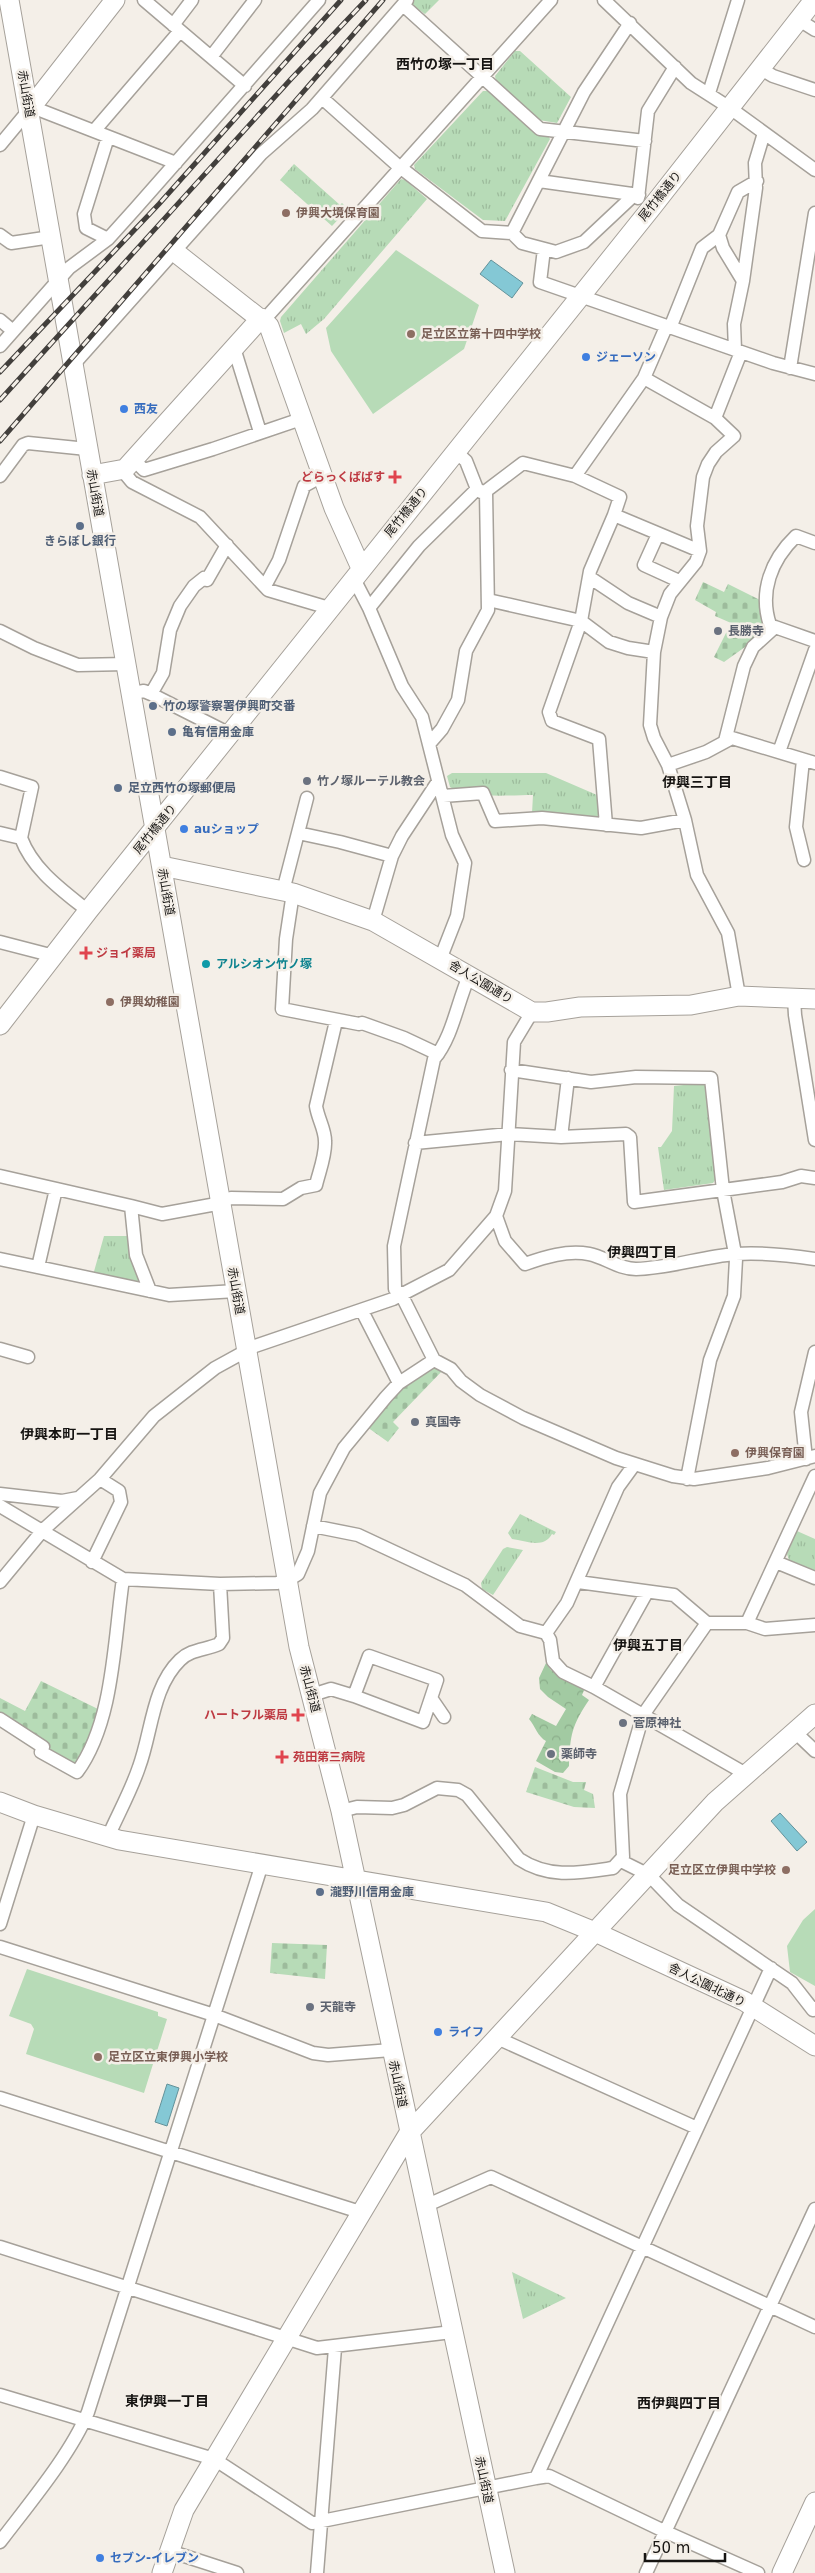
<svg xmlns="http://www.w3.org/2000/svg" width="815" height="2573" font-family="'DejaVu Sans','Noto Sans JP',sans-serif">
<defs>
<pattern id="forest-crowns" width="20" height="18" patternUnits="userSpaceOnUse" patternTransform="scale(1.25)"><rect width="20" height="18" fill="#a2caa2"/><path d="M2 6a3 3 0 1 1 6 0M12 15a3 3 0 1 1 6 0" fill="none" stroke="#8bad8a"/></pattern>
<pattern id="cemetery-stones" width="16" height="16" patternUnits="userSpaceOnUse" patternTransform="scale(1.25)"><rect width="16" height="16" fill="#b7dbb7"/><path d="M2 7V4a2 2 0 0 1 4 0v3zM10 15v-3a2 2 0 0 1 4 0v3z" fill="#9dbb9c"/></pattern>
<pattern id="park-tufts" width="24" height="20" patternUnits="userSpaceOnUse" patternTransform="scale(1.25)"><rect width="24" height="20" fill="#b7dbb7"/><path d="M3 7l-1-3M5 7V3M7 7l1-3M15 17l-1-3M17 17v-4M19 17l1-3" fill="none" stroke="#9dbb9c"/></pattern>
</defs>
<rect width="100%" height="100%" fill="#f4efe8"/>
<path fill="#b7dbb7" d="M396,250L479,305L464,349L373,414L331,351L326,328Z
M815,1909V1986L790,1972L787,1946L803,1920Z
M27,1969L158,2012V2016L167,2019L144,2093L26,2054L34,2029L31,2024L9,2016Z"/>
<path fill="url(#forest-crowns)" d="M546,1663L551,1670L585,1688L582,1695L589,1700C572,1725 570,1735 569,1766L563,1773L555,1772L536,1761L546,1741C538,1737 535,1726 529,1719L532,1714L556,1726L566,1709L548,1697L540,1689L539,1678Z"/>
<path fill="url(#cemetery-stones)" d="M703,582L724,592L728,584L762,601L766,632L724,662L714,657L731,623L715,616L716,612L695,600Z
M433,1365L444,1369L393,1422L399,1428L388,1442L367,1427L401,1389L431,1369Z
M41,1681L100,1710L76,1767L46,1750L0,1715V1698L25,1711Z
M535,1767L573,1782H586L584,1790L593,1794L595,1808L574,1807L526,1792Z
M272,1943L327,1945L325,1979L270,1973Z"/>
<path fill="url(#park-tufts)" d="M414,0H439L425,14L411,4Z
M515,51H520L571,97L557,123L539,120L496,81L495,76Z
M483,91H489L547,134L550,139L505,221L483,220L415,169L414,165Z
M294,164L340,205L342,203L348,209L332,226L280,180Z
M401,179L405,180L427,199L324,319L306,334L301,324L284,333L280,321L281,317Z
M452,773H546L597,795L600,813L596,818L532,813L533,795C510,795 470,799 450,787L447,776Z
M703,1083L707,1087L716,1179L713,1183L664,1190L658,1147H661L672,1131L674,1086Z
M104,1236H130L143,1286L93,1275Z
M520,1514L556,1532L554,1535L552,1534C544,1549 526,1541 512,1539L508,1533Z
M797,1531L815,1539V1571L789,1560L787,1554Z
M507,1547L523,1550L493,1595L482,1589L481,1583L503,1549Z
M512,2272L566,2298L523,2319Z"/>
<path fill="#84c8d5" stroke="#63929a" d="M491,260L523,283L512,298L480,274Z
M780,1813L807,1842L797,1851L771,1821Z
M167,2084L179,2088L167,2126L155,2122Z"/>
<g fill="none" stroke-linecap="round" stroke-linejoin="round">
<g stroke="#a6a19a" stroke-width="15">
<path id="street" d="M144,0L245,86
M604,0L691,83L730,108L815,170
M403,5L540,129L645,141
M799,20L815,30
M173,25L192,0
M211,57L255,0
M761,69L773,76L815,90
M709,93L738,0
M322,98L396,164L482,231L512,233L584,92L630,23
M32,107L176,163
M94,131L180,31
M0,145L29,110
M539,181L639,195
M638,198L648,111L675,67
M512,233L522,243L556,252L584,242L633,196
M0,235L11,243L51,237
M108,239L86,228L84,214L108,137
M544,249L540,282L773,363L815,374
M743,281L723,248L719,235L738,192L757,181
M0,320L13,331
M264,320L551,0
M670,328L702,248L719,235
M0,346L69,268L108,239L135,209L319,0
M234,348L260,432
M735,350L734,324L743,281L756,188L755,163L764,133
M74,364L261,154L312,109L407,0
M790,368L815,213
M644,378L715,418L734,436L716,452L708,464L703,477L697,526L700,551L696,562L670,594L661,617L654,652L650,725L654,738L668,765L685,820L697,875L728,933L739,996
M715,418L741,352
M455,451L466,461L477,489L481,492L486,491L523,463L575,476L620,497L614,515L700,551
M134,460L144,470L213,449L304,418
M122,470L132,482L200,517L268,590L329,608
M0,476L23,445L28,443L87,449
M575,476L644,378L666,327
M658,534L644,565L679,581
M589,577L628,603L661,617
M354,579L369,608L419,546L477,489
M265,586L279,560L304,486L324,475
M488,600L581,621L609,642L628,648L654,652
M369,608L402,686L422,717L452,835L465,863L457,916L441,957
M775,627L770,625C759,592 771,560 796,536L815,543
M0,631L34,648L78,665L126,664
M133,693L144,691L151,694L230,734
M151,694L163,673L170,630L180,606L194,586L204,578L207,580L227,545
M725,741L744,666L753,647L775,627L815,641
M429,744L442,729L458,700L466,651L488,610L486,491
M779,752L815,650
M803,760L796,827L804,860
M668,765L706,752L732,738L815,763
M0,777L32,787L21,838
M443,796L483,793L495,821L542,818L641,828L685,820
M606,825L599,739L552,721L549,712L581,621L590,571L614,515
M0,833L21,838C33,870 62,890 88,911
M298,833L340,842L392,856
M283,891L307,798
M293,893L286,939L282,1009L359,1024L362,1023L404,1038L438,1054
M373,921L392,856L402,836L437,783
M0,942L54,956
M469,976C457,1003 453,1036 434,1059L394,1246L395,1289L401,1294L434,1360L451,1369L461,1381L480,1395L523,1418L616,1458L673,1476L694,1479L768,1468L815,1456
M794,998L795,1015L815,1140
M511,1070L591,1082L636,1077L711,1078L723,1190L736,1259L734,1296L710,1360L687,1479
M561,1137L568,1078
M415,1143L509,1134L561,1137L626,1134L630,1137L634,1202L782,1182L801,1176L815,1178
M0,1176L131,1206L136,1255L150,1291
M131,1206L162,1214L211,1205L231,1198L283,1199L301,1188L316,1185C319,1172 326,1155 325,1141C325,1129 318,1119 316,1106L336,1021
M496,1216L505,1241L525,1264C545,1257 567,1250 589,1254C605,1257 618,1269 636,1269C670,1268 701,1257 735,1254C762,1252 788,1255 815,1259
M0,1259L169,1295L236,1291
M38,1267L56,1189
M362,1311L399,1383
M0,1349L28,1357
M806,1459L801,1412L815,1352
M0,1494L62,1501L78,1498
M0,1506L123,1579L220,1584L277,1583L288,1580L298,1574L308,1551L320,1493L344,1448L386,1397L399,1383L434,1360
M313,1526L358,1535L465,1585L520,1626L546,1633L550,1640L553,1661L563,1672L594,1687L746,1774
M92,1562L121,1502L119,1491L100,1479
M776,1562L815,1578
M0,1582L43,1530L100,1479L154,1416L215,1368L255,1346L393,1299L449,1270L496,1216L505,1191L514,1042L532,1012
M578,1582L674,1595L707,1623H747L765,1629L815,1625
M747,1623L815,1476
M546,1633L567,1603L618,1487L634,1465
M594,1687L647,1592
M312,1695L331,1689L354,1696L423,1722L437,1680L369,1656L354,1696
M431,1698L444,1717
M0,1719L43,1747L41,1752L77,1772C114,1722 114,1639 123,1579
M794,1731L815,1751
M341,1811L357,1807L392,1808L404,1805L437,1788L458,1790L467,1795L519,1859C549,1879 579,1873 613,1868L623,1857L620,1794L643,1715L707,1623
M108,1837C118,1814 131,1791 139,1767C152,1732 152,1687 180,1660C191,1649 206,1650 219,1644L223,1638L220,1584
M621,1861L649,1875L678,1905L792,1983L813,2010L815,2008
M0,1924L34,1815
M0,1947L214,2015L313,2053L328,2055L391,2050
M497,2038L697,2128
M0,2098L360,2212
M425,2206L491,2177L815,2327
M0,2247L317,2348L452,2332
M0,2395L214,2459L312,2523L536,2478L771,1968
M536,2478L549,2476L666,2532L758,2573
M0,2542C28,2505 71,2454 88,2412L262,1864
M169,2551L237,2573
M317,2573L335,2348
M646,2573L815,2209"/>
</g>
<g stroke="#a6a19a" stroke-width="21">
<path id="secondary" d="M9,0L299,1647L341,1811L505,2573
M29,110L115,0
M175,252L269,326L334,508L361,568
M92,475L125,469L261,318
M162,866L293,893L373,921L532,1012H547L580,1007L691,1005L739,996L815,999
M0,1025L88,911L652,207L814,0
M0,1802L34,1815L119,1840L546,1912L595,1932L744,2001L815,2046
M162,2573L184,2510L409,2133L715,1802L815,1714
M782,2573L815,2502"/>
</g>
<use href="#street" stroke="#fff" stroke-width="12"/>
<use href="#secondary" stroke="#fff" stroke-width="19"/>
<g stroke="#423f3c" stroke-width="5">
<path id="rail" d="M0,372L159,204L341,0
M0,400L291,79L366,0
M0,441L383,0"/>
</g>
<use href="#rail" stroke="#f4efe8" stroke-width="3" stroke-dasharray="9" stroke-linecap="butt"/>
</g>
<g fill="#8d6e63" stroke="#f4efe8" stroke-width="2">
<circle cx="286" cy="213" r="5"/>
<circle cx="411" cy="334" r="5"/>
<circle cx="110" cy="1002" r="5"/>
<circle cx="735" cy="1453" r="5"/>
<circle cx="786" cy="1870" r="5"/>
<circle cx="98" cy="2057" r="5"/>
</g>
<g fill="#3f7fe0" stroke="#f4efe8" stroke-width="2">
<circle cx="586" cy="357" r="5"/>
<circle cx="124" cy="409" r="5"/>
<circle cx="184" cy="829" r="5"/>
<circle cx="438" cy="2032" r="5"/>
<circle cx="100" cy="2558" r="5"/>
</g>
<g fill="#e0444e" stroke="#f4efe8" stroke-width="2">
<path d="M392.5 469.5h5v5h5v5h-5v5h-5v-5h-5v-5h5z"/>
<path d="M83.5 945.5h5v5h5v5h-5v5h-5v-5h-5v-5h5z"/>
<path d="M295.5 1707.5h5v5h5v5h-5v5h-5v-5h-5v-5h5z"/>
<path d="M279.5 1749.5h5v5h5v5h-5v5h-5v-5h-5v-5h5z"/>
</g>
<g fill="#5c6f8a" stroke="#f4efe8" stroke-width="2">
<circle cx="80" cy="526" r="5"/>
<circle cx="153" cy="706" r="5"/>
<circle cx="172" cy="732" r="5"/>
<circle cx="118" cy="788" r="5"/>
<circle cx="320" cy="1892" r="5"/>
</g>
<g fill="#6b7280" stroke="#f4efe8" stroke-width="2">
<circle cx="718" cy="631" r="5"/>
<circle cx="307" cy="781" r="5"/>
<circle cx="415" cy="1422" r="5"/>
<circle cx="623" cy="1723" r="5"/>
<circle cx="551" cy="1754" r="5"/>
<circle cx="310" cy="2007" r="5"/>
</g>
<circle fill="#0f9aa8" stroke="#f4efe8" stroke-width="2" cx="206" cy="964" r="5"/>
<g text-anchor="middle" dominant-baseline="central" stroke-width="5" stroke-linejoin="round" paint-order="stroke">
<g font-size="12" fill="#161412" stroke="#f4efe8">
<text transform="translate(26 94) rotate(80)">赤山街道</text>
<text transform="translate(660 196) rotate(-51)">尾竹橋通り</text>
<text transform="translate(95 493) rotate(80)">赤山街道</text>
<text transform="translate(406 512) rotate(-51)">尾竹橋通り</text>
<text transform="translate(155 829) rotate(-51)">尾竹橋通り</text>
<text transform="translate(166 892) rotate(80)">赤山街道</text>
<text transform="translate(481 982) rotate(31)">舎人公園通り</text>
<text transform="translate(236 1291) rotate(80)">赤山街道</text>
<text transform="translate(310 1689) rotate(75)">赤山街道</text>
<text transform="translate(707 1985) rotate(26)">舎人公園北通り</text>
<text transform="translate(398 2084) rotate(78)">赤山街道</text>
<text transform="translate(484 2480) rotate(78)">赤山街道</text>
</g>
<g font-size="12" font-weight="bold" fill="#785e54" stroke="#f4efe8" text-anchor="start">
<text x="296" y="213">伊興大境保育園</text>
<text x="421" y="334">足立区立第十四中学校</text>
<text x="120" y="1002">伊興幼稚園</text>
<text x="745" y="1453">伊興保育園</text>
<text x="776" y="1870" text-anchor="end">足立区立伊興中学校</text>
<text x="108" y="2057">足立区立東伊興小学校</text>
</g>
<g font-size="12" font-weight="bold" fill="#366cbe" stroke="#f4efe8" text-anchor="start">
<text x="596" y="357">ジェーソン</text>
<text x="134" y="409">西友</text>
<text x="194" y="829">auショップ</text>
<text x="448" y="2032">ライフ</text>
<text x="110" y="2558">セブン-イレブン</text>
</g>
<g font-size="12" font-weight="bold" fill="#be3a42" stroke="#f4efe8" text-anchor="end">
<text x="385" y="477">どらっくぱぱす</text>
<text x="96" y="953" text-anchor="start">ジョイ薬局</text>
<text x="288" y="1715">ハートフル薬局</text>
<text x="293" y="1757" text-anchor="start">苑田第三病院</text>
</g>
<g font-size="12" font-weight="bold" fill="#4e5e75" stroke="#f4efe8" text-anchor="start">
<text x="80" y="541" text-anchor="middle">きらぼし銀行</text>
<text x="163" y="706">竹の塚警察署伊興町交番</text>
<text x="182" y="732">亀有信用金庫</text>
<text x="128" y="788">足立西竹の塚郵便局</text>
<text x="330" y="1892">瀧野川信用金庫</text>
</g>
<g font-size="12" font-weight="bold" fill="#5b616d" stroke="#f4efe8" text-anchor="start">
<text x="728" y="631">長勝寺</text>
<text x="317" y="781">竹ノ塚ルーテル教会</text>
<text x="425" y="1422">真国寺</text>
<text x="633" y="1723">菅原神社</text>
<text x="561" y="1754">薬師寺</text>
<text x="320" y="2007">天龍寺</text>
</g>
<g font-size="12" font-weight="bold" fill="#0d838f" stroke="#f4efe8" text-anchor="start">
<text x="216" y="964">アルシオン竹ノ塚</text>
</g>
<g font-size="14" font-weight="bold" fill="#161412" stroke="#f4efe8">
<text x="445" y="64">西竹の塚一丁目</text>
<text x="697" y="782">伊興三丁目</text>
<text x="642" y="1252">伊興四丁目</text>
<text x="69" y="1434">伊興本町一丁目</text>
<text x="648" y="1645">伊興五丁目</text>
<text x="167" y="2401">東伊興一丁目</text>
<text x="679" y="2403">西伊興四丁目</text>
</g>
</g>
<path d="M645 2553v8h80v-8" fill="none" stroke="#161412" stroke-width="2.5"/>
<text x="652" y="2553" font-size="15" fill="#161412" stroke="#f4efe8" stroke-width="4" paint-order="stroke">50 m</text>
</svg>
